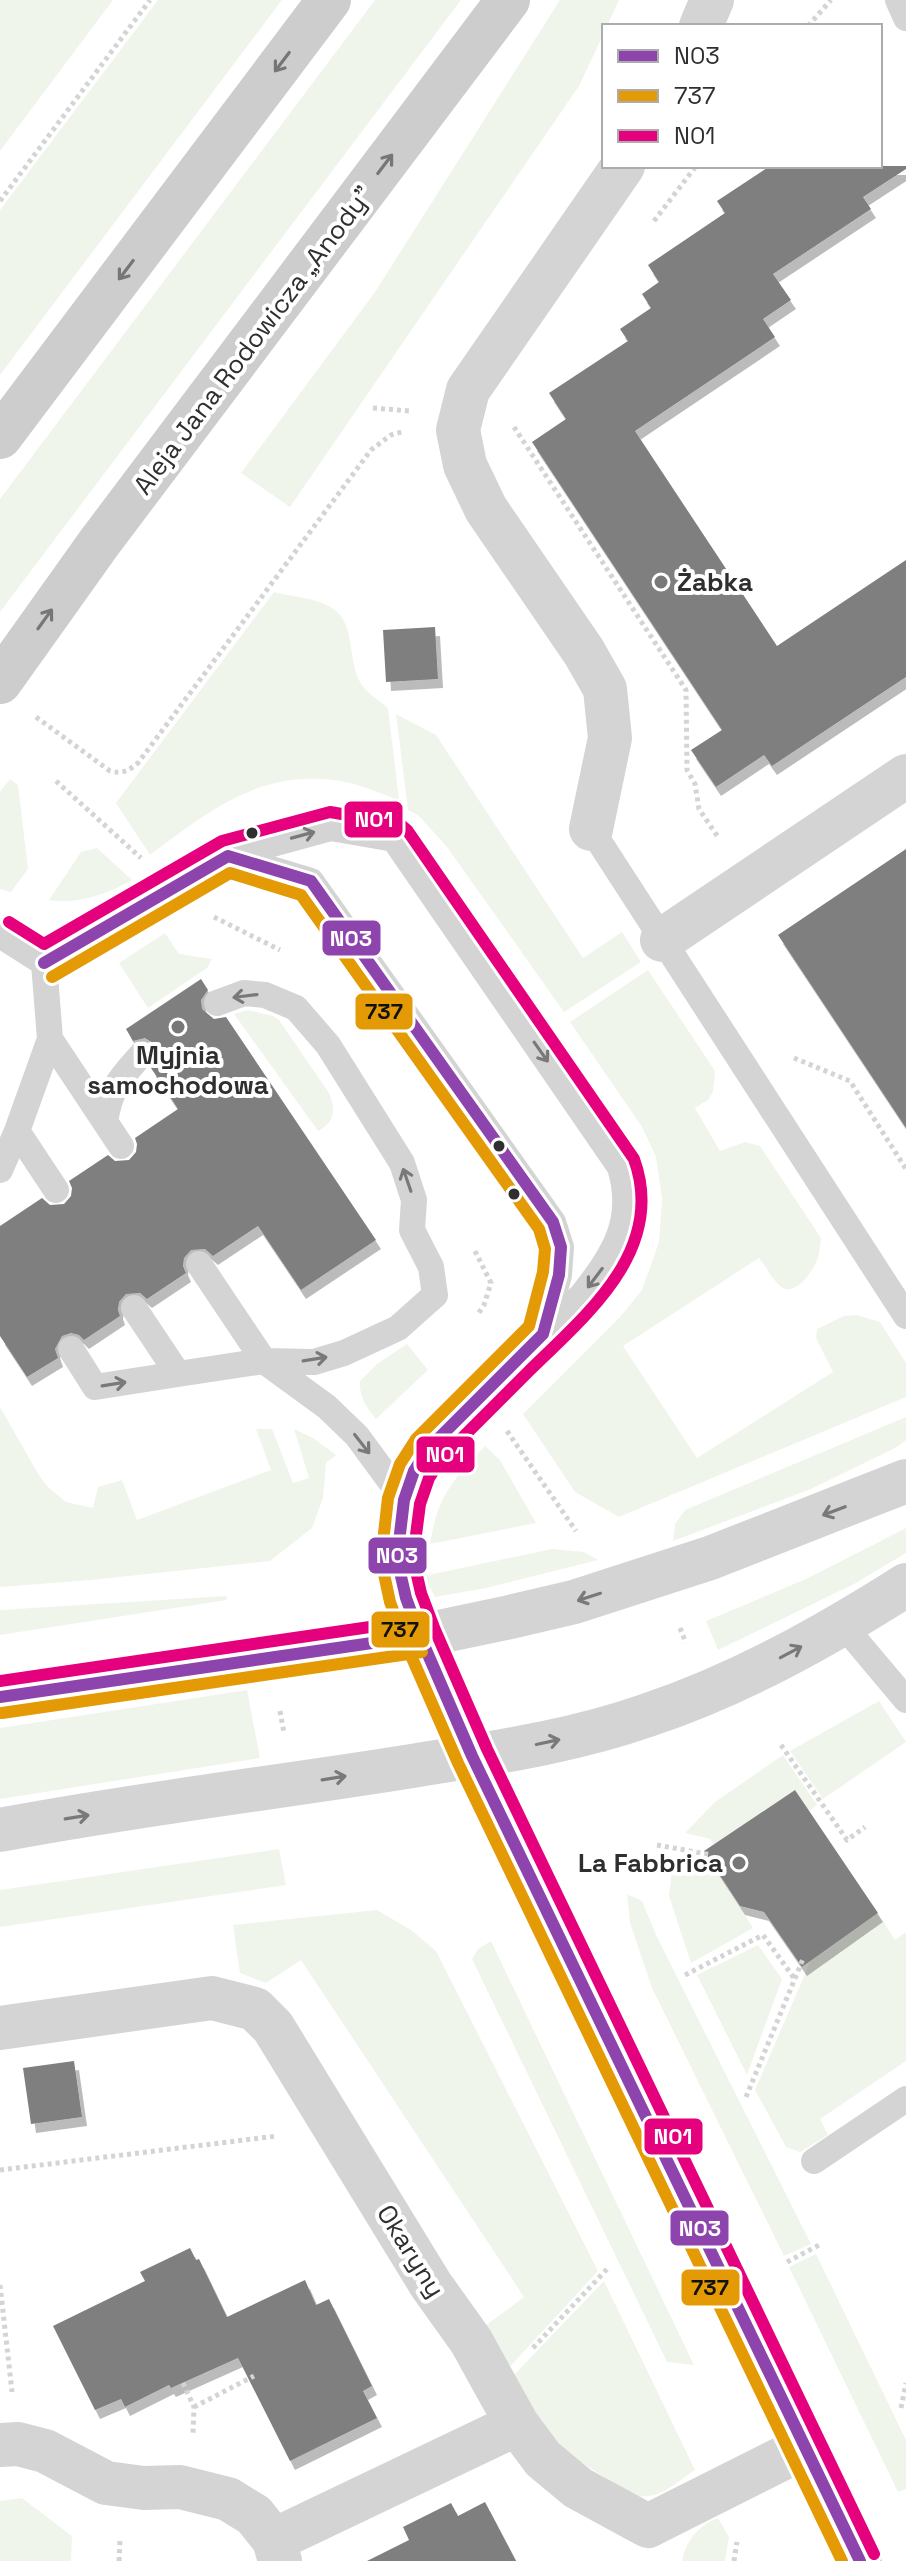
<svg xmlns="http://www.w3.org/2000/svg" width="906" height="2561" font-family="'Space Grotesk',sans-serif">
<defs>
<filter id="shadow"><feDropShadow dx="5" dy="9" stdDeviation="0" flood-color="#0004"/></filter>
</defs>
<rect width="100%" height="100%" fill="#fff"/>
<path fill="#f0f5ec" d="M0,0H113L0,151Z
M158,0H282L0,375V210Z
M375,0H461L0,612V499Z
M560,0H619L607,26H604V33L579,86L290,507L241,473L375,292Z
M274,592C292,597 320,598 335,610C355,626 348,661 360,682C366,692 378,700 388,708L399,800C382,794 364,786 346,782C264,767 212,808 150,855L116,803Z
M396,714L436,735L583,958L622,932L641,962L564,1012L447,847L419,816L408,810Z
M10,779L18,785L28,869L11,892L0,889V792Z
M97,848L132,880C107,894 78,905 49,900L81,852Z
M165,933L179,954L212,959L207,968L148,1008L119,963Z
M648,970L715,1071L713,1092L708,1100L695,1108L720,1151L745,1142L760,1146L821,1238C820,1244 820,1252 818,1257C815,1269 797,1295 783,1288C774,1283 766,1266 759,1258L623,1346L697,1458L833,1372L816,1338L817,1329L844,1316L857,1315L880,1322L906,1363V1397L619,1517L575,1492L523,1414L620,1317L642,1290L659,1242L662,1199L656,1157L642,1127L570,1022Z
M247,1010L273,1016L279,1020L329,1093C336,1110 335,1122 318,1131L234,1014Z
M407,1344L428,1370L376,1419C366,1406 359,1398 360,1381L377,1364Z
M0,1407L40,1477L48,1487L66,1502L93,1508L98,1487L122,1480L137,1520L271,1470L256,1429H272L293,1483L309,1478L294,1429L313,1438L336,1455L326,1463L323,1498L312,1528L270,1561L91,1580L0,1587Z
M906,1417V1440L897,1447L811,1489L673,1541L675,1524L685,1510Z
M485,1446L500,1460L536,1523L430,1544C438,1495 452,1481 485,1446Z
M906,1528V1553L854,1584L718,1650L706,1621L806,1579Z
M552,1549L584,1552L598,1560L486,1588L435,1597L424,1576Z
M226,1596L227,1600L0,1635V1610Z
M247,1690L260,1758L0,1799V1728Z
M879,1701L906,1742L823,1799L790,1751Z
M783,1755L817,1805L809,1811L795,1790L713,1845L711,1839L685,1833L715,1802Z
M279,1849L286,1885L0,1927V1890Z
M673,1862H712L753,1928L691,1963L669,1896Z
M627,1894L642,1901L657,1937L811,2244L784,2256L652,1988L630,1923Z
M377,1910L411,1930L436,1951L598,2271L506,2371L485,2326L524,2297L301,1960L266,1983L240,1973L233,1925Z
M878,1913L895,1940L906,1932V2061L820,2119L828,2135L800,2152L786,2147L755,2090L811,1960Z
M491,1941L694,2365L667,2362L472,1959L478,1949Z
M758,1945L782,1979L747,2075L697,1975Z
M816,2254L906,2440V2489L898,2492L789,2267Z
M604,2281L695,2470C675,2483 658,2502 633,2495L563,2451L511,2378Z
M22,2498L72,2536L71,2561H0V2501Z
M718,2518L729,2537L725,2561H682C686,2540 698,2526 718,2518Z"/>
<path fill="#7f7f7f" filter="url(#shadow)" d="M770,166H906V169L863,197L871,209L773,274L791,300L763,319L775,337L635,431L777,646L906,560V677L772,766L764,755L716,787L691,750L722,730L532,442L566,419L549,393L628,341L620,329L651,308L642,294L659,282L648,265L725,213L717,201Z
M435,627L438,679L386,682L383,630Z
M906,849V1128L778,935Z
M201,979L208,990L201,1000L202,1009L214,1019L226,1017L376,1240L301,1290L258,1226L213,1256L205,1249L191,1250L184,1258L183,1266L186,1273L147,1299L140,1293L126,1294L119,1302L118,1310L120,1316L84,1340L79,1335L71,1333L62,1336L55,1349L58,1358L27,1377L0,1336V1226L42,1198L50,1205L64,1204L71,1196L72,1188L69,1181L108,1155L115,1161L129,1160L136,1152L137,1144L135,1138L178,1109L151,1068L158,1057L153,1043L145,1038L133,1041L126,1029Z
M795,1790L878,1913L802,1967L764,1912L740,1906L704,1851Z
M74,2061L82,2117L31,2124L23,2068Z
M190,2248L196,2260L199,2259L227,2317L305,2280L316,2305L329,2299L372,2386L363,2391L377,2418L290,2461L238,2358L171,2388L169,2385L125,2407L121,2399L95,2410L53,2326L145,2281L140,2272Z
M485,2502L516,2561H367L409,2540L403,2527L451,2503L458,2516Z"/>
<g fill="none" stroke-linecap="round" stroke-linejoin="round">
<path stroke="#d4d4d4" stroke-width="5" stroke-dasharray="4 4" stroke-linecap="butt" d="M808,26L831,0
M0,201L150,0
M654,221L696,166
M373,408L410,411
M514,427L686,690L687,770L695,784L699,809L718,837
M36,717L110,771C123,774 128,771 138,763L371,450L391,435L405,431
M56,781L141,858
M214,917L280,950
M794,1058L850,1081L906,1169
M475,1251L491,1283L484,1305L478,1314
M507,1431L576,1531
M680,1628L686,1643
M280,1711L284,1733
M781,1745L847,1840L865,1827
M657,1845L712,1855
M685,1975L763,1935L794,1978
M746,2097L803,1959
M0,2170L277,2136
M787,2262L821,2244
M0,2285L12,2392
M533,2348L609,2267
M183,2383L194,2407L193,2435
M194,2407L254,2376
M901,2408L906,2383
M119,2561L120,2540
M734,2561L737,2542"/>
<path stroke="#d4d4d4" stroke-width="26" d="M898,0L906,18
M591,829L906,1316
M228,856L311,881L553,1222L561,1247L559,1275L544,1331
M0,935L44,963
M44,963L228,856L331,828L394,839L620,1167C636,1221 614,1254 582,1295L428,1449L414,1471L404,1500L397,1559L406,1598L420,1636
M44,963L50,1039L121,1146
M50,1039L17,1131L56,1190
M105,1122C110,1089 120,1078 142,1054
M0,1170L17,1131
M199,1264L264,1361L327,1407L357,1436L404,1500
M134,1308L178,1374L264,1361L314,1362L344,1353L398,1328L435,1295L431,1267L412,1230L414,1200L402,1163L328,1045L296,1008L265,995L244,993L217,1003
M71,1349L95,1387L178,1374
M843,1625L906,1700
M814,2161L906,2099"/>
<path stroke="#d4d4d4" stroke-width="44" d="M701,26L712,0
M591,829L610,738L605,689L584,652L486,509L465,465L458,430L468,390L623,166
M662,940L906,776
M0,2028L212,1998L255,2009L273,2027L431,2285L471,2341L517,2424L543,2459L578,2488L648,2526L805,2447
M0,2445L18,2444L45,2451L106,2483L144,2488L180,2487L228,2499L254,2515L274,2540
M280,2561L274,2540L517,2424"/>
<path stroke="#d4d4d4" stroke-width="44" d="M420,1636L472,1756L860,2561
M0,1697L420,1636L510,1617L574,1602L710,1558L906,1481
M0,1830C136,1804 275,1788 412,1766C492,1753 571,1742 648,1715C740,1684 824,1637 906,1585"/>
<path stroke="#cdcdcd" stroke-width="44" d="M0,437L329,0
M0,682L99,543L508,0"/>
<g stroke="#fff" stroke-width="18">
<path id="bus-1" d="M44,963L228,856L311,881L553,1222L561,1247L559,1275L543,1334L428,1449L414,1471L404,1500L397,1559L406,1598L420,1636L472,1756L860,2561
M0,1697L420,1636"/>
</g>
<g stroke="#fff" stroke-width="18">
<path id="bus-2" d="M52,977L230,873L301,895L539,1229L545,1249L543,1272L529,1326L416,1439L400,1464L388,1498L381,1560L390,1602L405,1642L458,1763L842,2561
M2,1713L422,1652"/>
</g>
<g stroke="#fff" stroke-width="18">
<path id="bus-3" d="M9,922L44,944L222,841L330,812L400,824L407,830L634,1159C667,1250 586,1315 528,1372C499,1401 470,1430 441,1459L429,1478L420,1504L413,1558L421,1593L435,1630L487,1749L874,2554
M0,1681L418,1620"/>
</g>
<use href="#bus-1" stroke="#8e44ad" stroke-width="12"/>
<use href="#bus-2" stroke="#e39a05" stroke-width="12"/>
<use href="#bus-3" stroke="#e5007d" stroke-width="12"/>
</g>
<defs><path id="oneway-shaft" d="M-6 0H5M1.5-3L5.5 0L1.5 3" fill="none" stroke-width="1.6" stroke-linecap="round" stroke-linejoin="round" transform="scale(2)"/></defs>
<g stroke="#767676">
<use href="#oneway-shaft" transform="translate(282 62) rotate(127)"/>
<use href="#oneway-shaft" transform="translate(385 164) rotate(-53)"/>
<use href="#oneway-shaft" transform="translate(126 270) rotate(127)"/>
<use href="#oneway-shaft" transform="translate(45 619) rotate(-54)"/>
</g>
<g stroke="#797979">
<use href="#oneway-shaft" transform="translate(303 835) rotate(-15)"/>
<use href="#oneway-shaft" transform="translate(245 996) rotate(173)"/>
<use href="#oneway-shaft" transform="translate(541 1052) rotate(55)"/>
<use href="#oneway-shaft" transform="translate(407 1180) rotate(-109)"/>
<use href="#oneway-shaft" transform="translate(595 1278) rotate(127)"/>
<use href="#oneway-shaft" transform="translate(315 1359) rotate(-9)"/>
<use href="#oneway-shaft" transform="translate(114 1384) rotate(-9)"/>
<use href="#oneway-shaft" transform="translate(362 1444) rotate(52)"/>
<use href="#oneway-shaft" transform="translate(834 1511) rotate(159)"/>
<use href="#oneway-shaft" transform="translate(589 1597) rotate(162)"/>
<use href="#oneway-shaft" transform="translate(791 1652) rotate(-28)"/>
<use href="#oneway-shaft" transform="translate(548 1742) rotate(-12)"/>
<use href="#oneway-shaft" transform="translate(334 1778) rotate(-9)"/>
<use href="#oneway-shaft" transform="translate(77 1817) rotate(-9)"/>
</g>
<g fill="#787878" stroke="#fff" stroke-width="3">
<circle cx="661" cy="582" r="8"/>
<circle cx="178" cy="1027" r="8"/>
<circle cx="739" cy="1863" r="8"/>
</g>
<g fill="#2f2f2f" stroke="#fff" stroke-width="3">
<circle cx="252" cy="833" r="7"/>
<circle cx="499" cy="1146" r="7"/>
<circle cx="514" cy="1194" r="7"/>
</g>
<g text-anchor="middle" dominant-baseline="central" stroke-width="8" stroke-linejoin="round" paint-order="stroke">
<g font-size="26" fill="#2f2f2f" stroke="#fff">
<text transform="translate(253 340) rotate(-53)">Aleja Jana Rodowicza „Anody”</text>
<text transform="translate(411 2251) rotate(58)">Okaryny</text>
</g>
<g font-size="26" font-weight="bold" fill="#2f2f2f" stroke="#fff" text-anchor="start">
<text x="677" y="582">Żabka</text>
<text x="178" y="1055" text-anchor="middle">Myjnia<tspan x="178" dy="30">samochodowa</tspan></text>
<text x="723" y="1863" text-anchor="end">La Fabbrica</text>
</g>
</g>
<g stroke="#fff" stroke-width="3">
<rect x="343" y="800" width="61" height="39" rx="8" fill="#e5007d"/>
<rect x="321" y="919" width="61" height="38" rx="8" fill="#8e44ad"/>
<rect x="354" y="992" width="60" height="39" rx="8" fill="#e39a05"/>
<rect x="415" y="1435" width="61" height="39" rx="8" fill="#e5007d"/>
<rect x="367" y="1536" width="61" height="39" rx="8" fill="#8e44ad"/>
<rect x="370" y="1610" width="61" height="39" rx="8" fill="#e39a05"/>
<rect x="643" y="2117" width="61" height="39" rx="8" fill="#e5007d"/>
<rect x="669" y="2209" width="61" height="38" rx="8" fill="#8e44ad"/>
<rect x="680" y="2268" width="61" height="39" rx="8" fill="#e39a05"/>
</g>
<g font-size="22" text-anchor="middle" font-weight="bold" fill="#fff">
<text x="374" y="827">N01</text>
<text x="351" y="946">N03</text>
<text x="445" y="1462">N01</text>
<text x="397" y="1563">N03</text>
<text x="673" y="2144">N01</text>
<text x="700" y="2236">N03</text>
</g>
<g font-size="22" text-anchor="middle" font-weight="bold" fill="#111">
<text x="384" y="1019">737</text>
<text x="400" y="1637">737</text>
<text x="710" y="2295">737</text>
</g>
<rect x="602" y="24" width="280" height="144" fill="#ffffff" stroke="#acacac" stroke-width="2"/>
<rect x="618" y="50" width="40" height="12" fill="#8e44ad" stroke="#acacac" stroke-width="2"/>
<text x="674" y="64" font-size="24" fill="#2f2f2f">N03</text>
<rect x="618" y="90" width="40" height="12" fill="#e39a05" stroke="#acacac" stroke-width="2"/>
<text x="674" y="104" font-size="24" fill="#2f2f2f">737</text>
<rect x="618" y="130" width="40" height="12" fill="#e5007d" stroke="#acacac" stroke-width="2"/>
<text x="674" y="144" font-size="24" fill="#2f2f2f">N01</text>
</svg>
